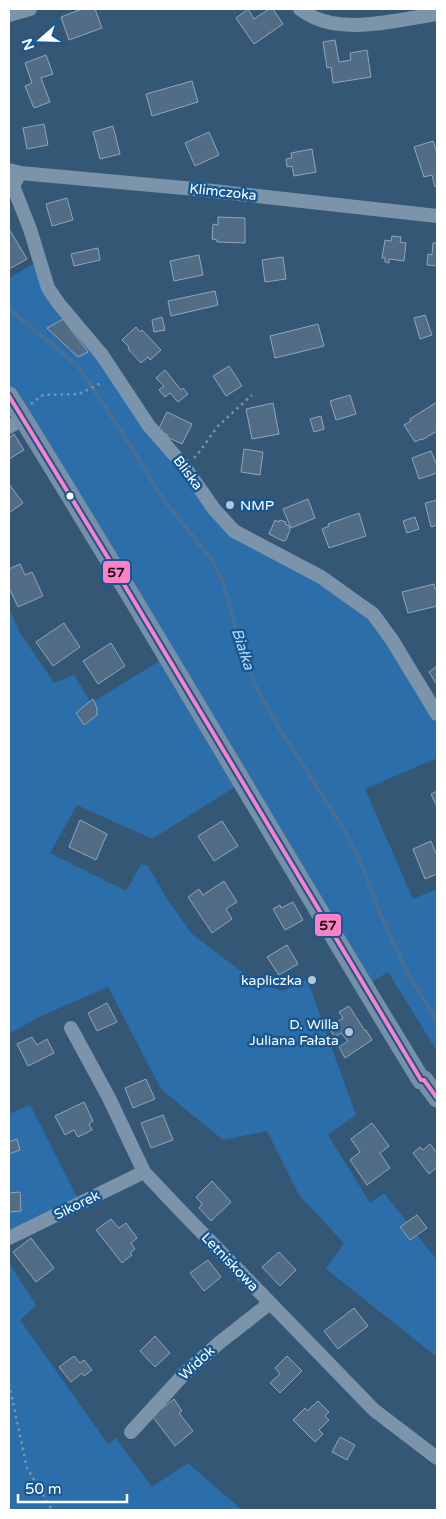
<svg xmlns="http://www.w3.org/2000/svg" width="446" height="1519" font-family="'Varela Round',sans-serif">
<rect width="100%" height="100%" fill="#345776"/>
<path fill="#2c6ea9" d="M39,261L42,270L234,531L373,614L437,714V758L365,789L413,899L437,889V1051L388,972L364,987L243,782L152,839L77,805L50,853L126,891L141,864L148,866L167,899L192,934L258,984L283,991L307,979L356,1115L328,1135L370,1203L384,1193L437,1260V1357L326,1269L344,1243L299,1195L267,1131L223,1140L161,1089L108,987L41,1016L9,1034V609L19,631L54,683L74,675L91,703L168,656L9,396V278Z
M30,1105L78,1199L9,1233V1114Z
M9,1263L36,1305L20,1320L108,1444L116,1438L152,1487L188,1463L242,1510H9Z"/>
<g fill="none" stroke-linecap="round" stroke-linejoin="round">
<path stroke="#436f98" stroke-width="4.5" d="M9,309L78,366L120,429L163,499L212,560L223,582L243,654L255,685L279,728L342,826L361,863L382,918L408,974L437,1020"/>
</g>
<path fill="#516d86" stroke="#91a5b7" d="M82,9H95L102,28L69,40L61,17Z
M248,9L254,19L269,9H273L283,24L254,44L236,18Z
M335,40L339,62L351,60L350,53L367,50L371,77L333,83L331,67L327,68L323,42Z
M46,55L53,74L41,78L50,102L34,108L25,86L32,83L25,63Z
M192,81L198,102L152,116L146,94Z
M44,124L48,145L27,149L23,128Z
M113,126L120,154L100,159L93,132Z
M209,132L219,155L195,166L185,143Z
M433,141L437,153V186L435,187L432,175L424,177L414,147Z
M312,149L316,172L294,176L292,166L287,167L286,159L292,158L291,153Z
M67,198L73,220L52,226L46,204Z
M218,217L245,218V243L217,242V240L212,239L213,224L218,225Z
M9,229L27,259L9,269Z
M392,236L401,237L400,242L406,243L404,261L389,259V263L385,262V258H382L385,240L391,241Z
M433,243H437V266L427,265L428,254L432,255Z
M98,248L100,260L74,266L71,254Z
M199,255L203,275L174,281L170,261Z
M283,257L286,279L265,282L262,260Z
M215,291L218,305L171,316L168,301Z
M425,315L432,335L420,339L414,318Z
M162,317L165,330L154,332L152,320Z
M63,319L88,352L78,357L47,328Z
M318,324L324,346L275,358L270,336Z
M136,327L140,332L142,330L161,350L150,360L148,357L141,363L128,349L129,347L122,340Z
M229,366L242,386L226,396L213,376Z
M165,370L181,390L183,388L188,394L178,402L170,393L165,397L159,390L164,386L156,378Z
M350,395L356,414L336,420L330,401Z
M437,402V431L422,440L421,439L415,442L404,425L411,421L410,419Z
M273,403L279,434L252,439L246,409Z
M167,412L192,424L182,444L167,437L168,435L158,430Z
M321,416L324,429L314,432L310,419Z
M14,434L24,450L9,459V438Z
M244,449L263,452L260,475L241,472Z
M431,451L436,463L437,462V473L419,479L412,458Z
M9,484L23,503L9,513Z
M308,499L315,518L291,528L283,509Z
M437,500V525L431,527L425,503Z
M359,513L366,536L329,548L322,529L329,526L328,524Z
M415,517L419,529L407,533L403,521Z
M275,520L279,522L280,520L286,522L285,524L289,526L290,530L286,540L283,541L269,534Z
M20,564L25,575L32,572L43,596L18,607L9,588V569Z
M434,584L435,589H437V606L408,613L402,592Z
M64,623L80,647L53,666L36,642Z
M111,643L125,666L98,684L83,661Z
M437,666V685L429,672Z
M93,699L97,708V715L84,725L76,713Z
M437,791V807L431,794Z
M80,820L107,834L96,860L69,847Z
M222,821L238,846L214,861L198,836Z
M431,841L437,856V874L425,879L413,849Z
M224,881L237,902L226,909L232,919L212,933L188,897L199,889L203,895Z
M293,902L303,920L285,930L273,909L280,905L281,908Z
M287,945L298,964L279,975L267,957Z
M107,1003L117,1022L97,1031L88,1013Z
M349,1006L365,1031L366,1030L372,1040L345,1058L339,1047L348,1041L341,1033L335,1037L328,1027L343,1018L339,1012Z
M32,1037L37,1045L47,1039L54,1053L28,1066L17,1044Z
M146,1079L155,1099L133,1108L125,1088Z
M84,1102L93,1121L89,1124L92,1130L78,1137L74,1130L65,1135L55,1116Z
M163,1115L173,1140L151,1148L141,1123Z
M372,1123L389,1146L380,1153L390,1168L367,1185L350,1160L360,1152L351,1139Z
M17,1139L20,1150L9,1154V1142Z
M430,1144L437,1153V1167L429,1174L413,1153L420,1147L423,1150Z
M212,1181L231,1202L211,1221L199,1208L202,1204L196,1197Z
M20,1192L21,1211L9,1212V1193Z
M417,1215L427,1228L410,1240L400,1227Z
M111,1219L119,1228L126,1223L137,1238L131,1243L135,1249L130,1253L132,1255L122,1263L96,1230Z
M31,1238L54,1268L36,1282L13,1252Z
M279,1252L296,1270L280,1286L262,1267Z
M208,1260L221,1277L204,1291L190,1273Z
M354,1308L368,1326L338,1349L324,1331Z
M155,1336L170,1353L155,1367L140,1351Z
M74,1356L80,1363L84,1360L92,1370L84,1376L82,1373L71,1382L59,1367Z
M287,1356L302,1371L280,1393L270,1383L280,1374L275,1368Z
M174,1399L182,1411L179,1413L193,1431L175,1446L152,1416Z
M318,1401L329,1412L325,1416L329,1420L319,1430L323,1434L315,1442L293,1420L305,1408L307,1411Z
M340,1437L355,1445L347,1460L332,1452Z"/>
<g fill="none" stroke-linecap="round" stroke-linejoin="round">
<path stroke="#7c94a9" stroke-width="2.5" stroke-dasharray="2.5 4" stroke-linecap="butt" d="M31,404L43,395L79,394L103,382
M194,458L200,451L218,426L252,395
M9,1384L27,1468L52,1510"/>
<path stroke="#7c94a9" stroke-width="14" d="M300,9C304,12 309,15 313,17C348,34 401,19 437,14
M9,15L30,9
M9,170L20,173L195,189L437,216
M20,173L13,186L30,229L48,288L59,304L102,355L149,426L184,466L214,509L234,531L321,577L373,614L392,640L437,714
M9,427L23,419
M71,1028L109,1098L144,1172L179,1209L374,1410L437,1458
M9,1238L144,1172
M131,1432L185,1373L219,1343L270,1303"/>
<path stroke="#7890a5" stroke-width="19" d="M9,396C150,622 282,853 421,1080H424L437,1098"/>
<g stroke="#185892" stroke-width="8">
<path id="bus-1" d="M9,396L113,566L421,1080H424L437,1098"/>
</g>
<use href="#bus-1" stroke="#ff80c5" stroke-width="4"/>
</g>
<circle fill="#fff" stroke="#185892" stroke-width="2" cx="70" cy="496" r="4.5"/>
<g fill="#b8c4cf" stroke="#185892" stroke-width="2">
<circle cx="230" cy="505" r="5"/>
<circle cx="312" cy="980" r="5"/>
<circle cx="349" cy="1032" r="5"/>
</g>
<g text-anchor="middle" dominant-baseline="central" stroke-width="5" stroke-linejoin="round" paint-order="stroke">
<g font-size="14" fill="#fff" stroke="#185892">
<text transform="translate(223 192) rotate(6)">Klimczoka</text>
<text transform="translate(188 473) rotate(53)">Bliska</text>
<text transform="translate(77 1205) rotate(-26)">Sikorek</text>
<text transform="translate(230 1262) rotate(46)">Letniskowa</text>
<text transform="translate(197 1363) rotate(-43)">Widok</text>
</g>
<g font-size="14" fill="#fff" stroke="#185892" text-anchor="end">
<text x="240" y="505" text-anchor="start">NMP</text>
<text x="302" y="980">kapliczka</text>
<text x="339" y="1024">D. Willa<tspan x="339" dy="16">Juliana Fałata</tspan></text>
</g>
<g font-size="15" font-style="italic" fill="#b4d8f7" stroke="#185892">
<text transform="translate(243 649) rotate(72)">Białka</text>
</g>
</g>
<g stroke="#185892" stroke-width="2">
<rect x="102" y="560" width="29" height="24" rx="5" fill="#ff80c5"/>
<rect x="314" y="913" width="28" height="24" rx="5" fill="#ff80c5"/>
</g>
<g font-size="14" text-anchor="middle" font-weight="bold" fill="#111">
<text x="116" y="577">57</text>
<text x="328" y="930">57</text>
</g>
<rect width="446" height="1519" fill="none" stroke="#ffffff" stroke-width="20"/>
<g transform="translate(40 40) rotate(250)" stroke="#185892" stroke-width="4" paint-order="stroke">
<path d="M0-4L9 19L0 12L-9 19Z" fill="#ffffff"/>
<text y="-8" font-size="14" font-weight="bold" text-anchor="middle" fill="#ffffff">N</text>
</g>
<path d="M18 1494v8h109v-8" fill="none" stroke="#ffffff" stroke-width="2.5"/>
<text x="25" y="1494" font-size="15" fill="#ffffff" stroke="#185892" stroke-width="4" paint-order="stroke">50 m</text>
</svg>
